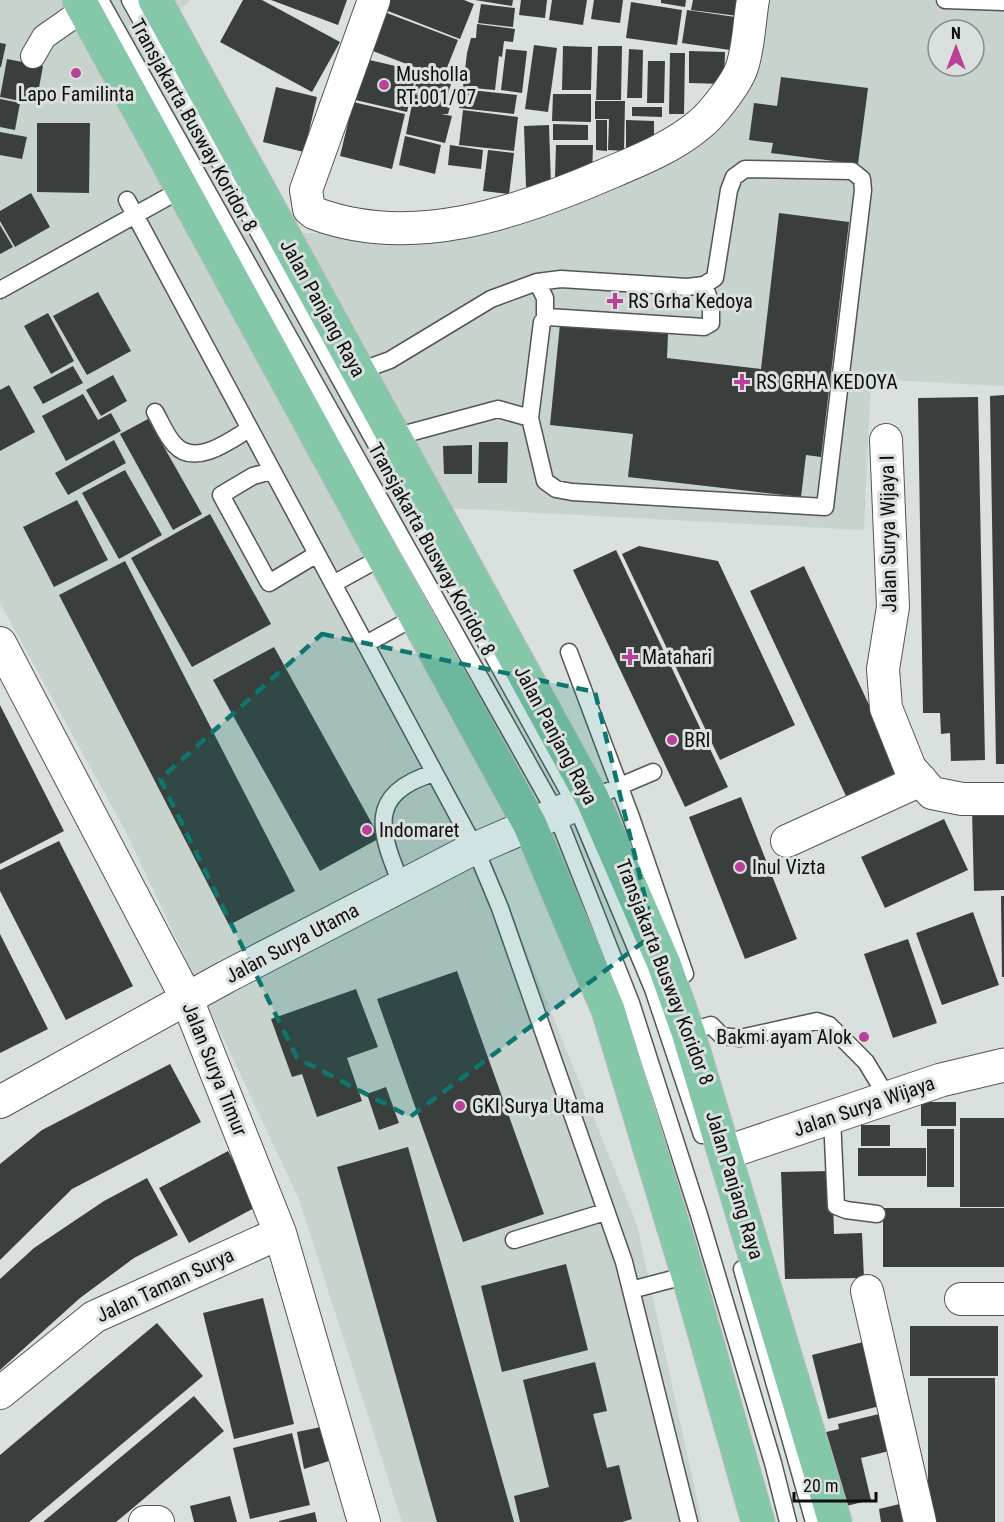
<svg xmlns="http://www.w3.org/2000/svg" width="1004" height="1522" font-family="'Roboto Condensed',sans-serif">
<rect width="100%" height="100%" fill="#dae0dd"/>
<path fill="#c7d3cc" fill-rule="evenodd" d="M0,0H190L153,39L299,233L426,234L678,149L764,0H1004V386L871,379L864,530L448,508L336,581L480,836L637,1225L702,1522H402L299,1199L126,832L0,603ZM938,30H974V66H938Z"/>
<path fill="#3a3e3c" d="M243,0H262L340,42L312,92L220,42Z
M271,0H347L338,25Z
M378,0H464L474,4L460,39L375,6Z
M475,0H513L512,6Z
M521,0H547L545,18L519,15Z
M552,0H587L583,25L549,20Z
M594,0H623L620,23L591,19Z
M661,0H686L685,7L661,3Z
M693,0H748L746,17L691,10Z
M631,2L682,10L677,45L626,38Z
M481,4L515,8L513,27L478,23Z
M379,10L458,40L443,78L365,48Z
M687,10L749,19L744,52L682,43Z
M477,24L515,29L513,42L504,41L502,57L499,56L495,90L463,87L467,53L471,38H476Z
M0,43L6,44L1,67H0Z
M534,45L557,48L548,112L525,109Z
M563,46L592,47L591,90H562Z
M598,46H622L621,100H596Z
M506,49L527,51L522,93L501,90Z
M629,49L643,50L642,98H627Z
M689,51L725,52L724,84L689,83Z
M670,53H685L684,114H669Z
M361,58L417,71L407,112L351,99Z
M7,59L43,66L36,104L0,97Z
M648,61H665L664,103H647Z
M417,77L451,84L446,100L414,93Z
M781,77L868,88L858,164L771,153L773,143L749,140L754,103L777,106Z
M276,87L317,97L304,152L263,142Z
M461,89L517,95L514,114L459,108Z
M414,94L451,103L448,114H441L452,116L445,143L406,134Z
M553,94H591V122L552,121Z
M0,99L20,103L15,130L0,127Z
M595,101H625L624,151L608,150L609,119H595Z
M353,102L405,114L392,169L340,156Z
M632,107H662V117L632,116Z
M463,110L518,117L514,151L459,145Z
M596,120H607V151L596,150Z
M626,120L654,121V151L626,150Z
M37,123H90L89,193L37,192Z
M553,124L588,125V140H553Z
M549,125L551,186L526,187L524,126Z
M0,132L27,137L22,159L0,155Z
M405,136L441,145L435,174L399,165Z
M450,145L483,150L481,169L448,165Z
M556,145H593L592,178L555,177Z
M488,150L514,153L509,194L483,191Z
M31,193L50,227L15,247L0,221V211Z
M779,213L849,222L821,457L806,455L801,497L628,477L633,434L550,425L560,324L668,334L667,358L761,369Z
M0,225L13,247L0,254Z
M98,292L131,351L87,375L53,316Z
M48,313L74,361L51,374L24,326Z
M73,366L83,383L43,404L33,387Z
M113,375L127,401L101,416L86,390Z
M9,385L35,432L0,451V390Z
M83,394L98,420L111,413L121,431L66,461L42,416Z
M1004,395V764H996L990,396Z
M978,397L985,760L951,761L950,733L941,734L940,713H923L918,398Z
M148,419L202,514L173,530L120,434Z
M114,440L126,463L68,495L55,473Z
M479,442H508L507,483H478Z
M472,445V474H444L443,446Z
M125,470L162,535L119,559L82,493Z
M77,500L108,560L54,587L23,527Z
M210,514L271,624L192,667L131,558Z
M639,546L718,561L795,725L720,760L622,554Z
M616,550L728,787L685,807L573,570Z
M125,561L295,891L229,925L59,595Z
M804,566L900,771L846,796L750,591Z
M274,647L380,838L320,871L213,680Z
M0,705L64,831L0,864Z
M741,797L797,939L745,959L689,817Z
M972,810H1004V890L974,891Z
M944,819L968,870L885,908L861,857Z
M59,841L133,986L66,1020L0,891V870Z
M1001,896H1004V977H1002Z
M973,912L999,985L942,1005L916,933Z
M0,934L48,1029L0,1053Z
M908,939L937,1023L893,1038L864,954Z
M457,971L544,1214L463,1242L377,999Z
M356,989L378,1047L347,1058L362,1101L317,1117L302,1074L292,1077L271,1019Z
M170,1064L201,1122L72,1189L0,1260V1164L42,1130Z
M386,1087L399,1123L379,1130L367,1094Z
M921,1102H956V1126H921Z
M960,1118H1004V1207H960Z
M861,1125H890V1146H861Z
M927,1129H954V1187H927Z
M408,1147L452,1301L514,1522H437L337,1167Z
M858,1148H926V1176H858Z
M228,1151L258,1206L189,1243L159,1188Z
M832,1171L834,1234L862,1233L864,1278L785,1279L781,1172Z
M147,1178L178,1235L134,1258L80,1298L0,1370V1279L34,1248L104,1201Z
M883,1208H1004V1267H883Z
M566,1264L588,1350L502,1372L481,1286Z
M263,1298L294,1424L234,1439L203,1313Z
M157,1323L203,1376L29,1522H0V1455Z
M910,1326H998V1376H910Z
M871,1340L888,1404L828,1419L812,1355Z
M595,1362L607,1411L593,1414L607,1468L619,1465L632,1519L622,1522H520L514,1496L549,1487L523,1380Z
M928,1378H995V1522H936L928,1498Z
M194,1396L224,1431L127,1513L116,1522H43Z
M883,1413L893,1450L861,1458L871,1500L842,1507L822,1433L839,1429L838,1424Z
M321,1427L332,1460L304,1469L297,1432Z
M292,1433L310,1505L250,1519L233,1448Z
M230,1496L237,1522H194L190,1506Z
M908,1502L912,1522H881L879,1509Z
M315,1512L317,1522H279V1521Z"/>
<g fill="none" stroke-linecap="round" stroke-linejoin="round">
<g stroke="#525754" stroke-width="19">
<path id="service" d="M100,0L556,813L631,1003L699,1215L773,1463L788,1522
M130,0L576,805L653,989L702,1135
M945,0L1004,2
M127,200L475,848L500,908L624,1262L689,1522
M537,282L545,298V318
M0,290L182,189
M357,372L390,360L491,299L537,282L561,279L687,287L704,285L715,278L729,190L734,177L745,169L852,171L862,179L863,190L825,507L572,492L556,489L545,481L530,418L542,322L548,317L704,327L711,323V304L704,285
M155,412C161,422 166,436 175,445C195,467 230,441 249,429
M394,437L498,409L530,418
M271,471L253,476L221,495L269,583L317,554
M333,584L382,557
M366,644L415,617
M569,652L631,817L685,974
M592,798L653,772
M402,886C380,832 365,794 434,773
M688,1032L711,1025L722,1036L740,1038L817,1021L829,1025L866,1062L887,1097
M832,1117L836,1206L846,1210L877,1214
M514,1240L605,1212
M742,1269L814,1522
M631,1290L688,1275"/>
</g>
<g stroke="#525754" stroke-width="26">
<path id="pedestrian" d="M33,56L44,37L84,9"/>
</g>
<g stroke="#525754" stroke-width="34">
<path id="minor" d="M374,0L306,190L309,209L314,213C411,250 517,213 607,174C638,161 673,147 699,125C712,115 737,83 742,67C749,46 749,22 753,0
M886,440L893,607L883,669L886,708L910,768L932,793L962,799H1004
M0,643L187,999L280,1233L364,1522
M787,841L921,780
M0,1102L226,977L465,853L592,798
M867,1291L920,1522
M961,1299H1004
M0,1393L94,1317L280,1233
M145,1522H158"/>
</g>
<g stroke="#525754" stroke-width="35">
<path id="tertiary" d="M725,1153L941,1080L1004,1065"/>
</g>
<g stroke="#bbbcbb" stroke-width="35">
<path id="primary" d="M79,0L530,825L608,1010L688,1275L758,1522
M155,0L592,798L664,964L688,1032L835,1522"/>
</g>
<use href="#service" stroke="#fff" stroke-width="16"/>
<use href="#pedestrian" stroke="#fff" stroke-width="24"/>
<use href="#minor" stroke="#fff" stroke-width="32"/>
<use href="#tertiary" stroke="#fff" stroke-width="33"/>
<use href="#primary" stroke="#84c7a9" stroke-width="33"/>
</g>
<path fill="#0f766e" fill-opacity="0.2" stroke="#0f766e" stroke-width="4.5" stroke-dasharray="12 8" stroke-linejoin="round" d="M322,634L595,692L654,934L410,1117L297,1058L160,779Z"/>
<g fill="#b94298" stroke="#dae0dd" stroke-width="2">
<circle cx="76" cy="73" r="6"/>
<circle cx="384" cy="85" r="6"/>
<path d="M612 292h6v6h6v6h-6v6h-6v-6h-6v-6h6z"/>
<path d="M739 373h6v6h6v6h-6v6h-6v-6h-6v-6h6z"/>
<path d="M627 648h6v6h6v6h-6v6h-6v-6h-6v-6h6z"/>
<circle cx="672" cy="740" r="6"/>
<circle cx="367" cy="830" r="6"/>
<circle cx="740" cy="867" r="6"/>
<circle cx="864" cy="1037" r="6"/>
<circle cx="460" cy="1106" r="6"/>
</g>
<g text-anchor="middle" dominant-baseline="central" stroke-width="6" stroke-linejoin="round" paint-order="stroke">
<g font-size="20" fill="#0d0e0d" stroke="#dae0dd" text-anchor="start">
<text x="396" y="74">Musholla<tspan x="396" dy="23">RT.001/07</tspan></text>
<text x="76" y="94" text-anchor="middle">Lapo Familinta</text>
<text x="628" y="301">RS Grha Kedoya</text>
<text x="756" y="382">RS GRHA KEDOYA</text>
<text x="642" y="657">Matahari</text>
<text x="684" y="740">BRI</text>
<text x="379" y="830">Indomaret</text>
<text x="752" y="867">Inul Vizta</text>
<text x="852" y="1037" text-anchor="end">Bakmi ayam Alok</text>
<text x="472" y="1106">GKI Surya Utama</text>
</g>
<g font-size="20" fill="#0d0e0d" stroke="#dae0dd">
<text transform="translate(194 125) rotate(61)">Transjakarta Busway Koridor 8</text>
<text transform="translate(323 308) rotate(61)">Jalan Panjang Raya</text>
<text transform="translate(888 534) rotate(-91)">Jalan Surya Wijaya I</text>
<text transform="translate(432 549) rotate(61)">Transjakarta Busway Koridor 8</text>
<text transform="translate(556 735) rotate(62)">Jalan Panjang Raya</text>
<text transform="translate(292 943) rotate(-28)">Jalan Surya Utama</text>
<text transform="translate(665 972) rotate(69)">Transjakarta Busway Koridor 8</text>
<text transform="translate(215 1069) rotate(68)">Jalan Surya Timur</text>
<text transform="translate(864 1106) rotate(-19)">Jalan Surya Wijaya</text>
<text transform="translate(735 1185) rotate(73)">Jalan Panjang Raya</text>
<text transform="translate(165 1285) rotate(-25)">Jalan Taman Surya</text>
</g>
</g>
<g transform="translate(956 48)"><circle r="28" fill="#dae0dd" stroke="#888c8a" stroke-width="1.5"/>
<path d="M0-4.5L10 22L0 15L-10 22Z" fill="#b94298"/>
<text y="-9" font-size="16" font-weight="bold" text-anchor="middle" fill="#0d0e0d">N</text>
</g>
<path d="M794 1492v9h82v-9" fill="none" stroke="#0d0e0d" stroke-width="3"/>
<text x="803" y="1492" font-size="18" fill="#0d0e0d" stroke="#dae0dd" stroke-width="4.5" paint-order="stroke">20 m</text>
</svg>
